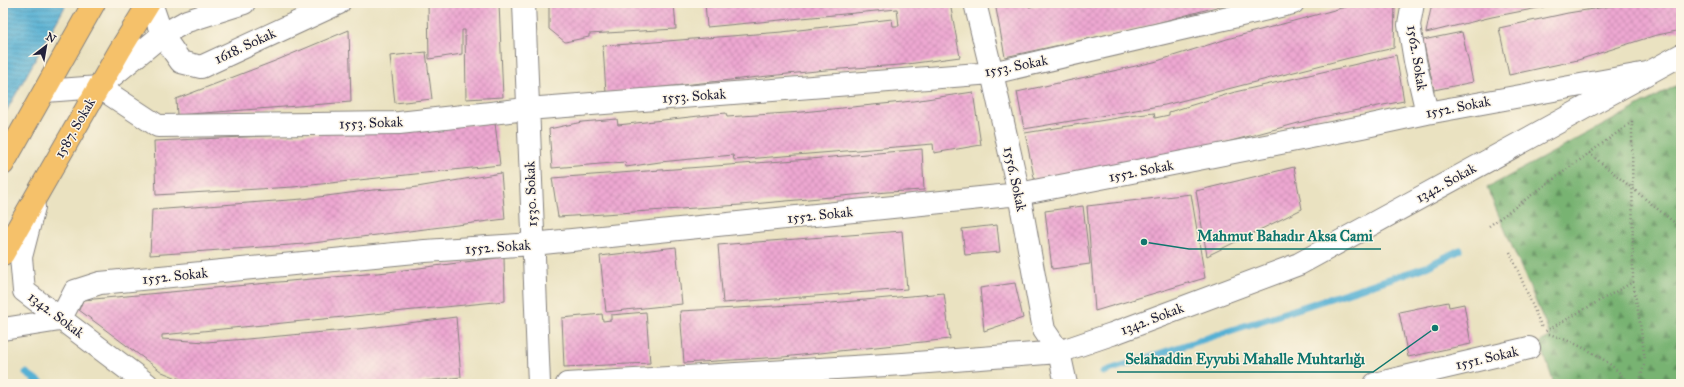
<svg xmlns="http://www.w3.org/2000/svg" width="1684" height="387" font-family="'IM FELL Great Primer',serif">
<defs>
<pattern id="forest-firs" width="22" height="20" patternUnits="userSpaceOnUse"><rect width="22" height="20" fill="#78b372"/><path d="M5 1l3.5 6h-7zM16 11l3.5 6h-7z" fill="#62915f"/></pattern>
<pattern id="water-rules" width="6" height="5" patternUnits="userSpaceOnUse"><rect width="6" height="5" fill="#56b1d4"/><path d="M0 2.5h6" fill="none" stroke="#4790ad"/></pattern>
<pattern id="building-cross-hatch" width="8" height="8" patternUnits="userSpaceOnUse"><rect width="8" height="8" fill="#eda7d1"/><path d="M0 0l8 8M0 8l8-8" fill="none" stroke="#cb8fb4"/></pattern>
</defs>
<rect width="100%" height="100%" fill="#fcf5e5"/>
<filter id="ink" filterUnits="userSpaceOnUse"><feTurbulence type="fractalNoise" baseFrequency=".025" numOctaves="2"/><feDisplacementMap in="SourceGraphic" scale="8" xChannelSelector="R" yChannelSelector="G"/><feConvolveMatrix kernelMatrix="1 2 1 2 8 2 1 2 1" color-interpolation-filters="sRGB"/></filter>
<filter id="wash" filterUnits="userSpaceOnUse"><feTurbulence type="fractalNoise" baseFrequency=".012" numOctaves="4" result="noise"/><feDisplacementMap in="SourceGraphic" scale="16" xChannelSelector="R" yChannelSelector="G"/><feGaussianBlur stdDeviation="0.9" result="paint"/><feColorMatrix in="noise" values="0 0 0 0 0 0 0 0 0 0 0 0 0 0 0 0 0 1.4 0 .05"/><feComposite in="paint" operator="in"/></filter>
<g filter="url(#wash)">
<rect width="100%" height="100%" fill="#eae2c1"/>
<path fill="url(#forest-firs)" stroke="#4d6a56" d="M1681,83V384H1554L1540,342L1550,337L1546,325L1487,188Z"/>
<path fill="url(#water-rules)" stroke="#3c6a88" d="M4,3H67L3,117V4Z"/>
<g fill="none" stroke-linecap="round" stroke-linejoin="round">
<path stroke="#56b1d4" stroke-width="7" d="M1103,372L1426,267L1460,250
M26,373L42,384"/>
</g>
<g id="blocks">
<path fill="url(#building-cross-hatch)" d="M428,3H499L503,97L466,99L465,30H462V54L429,59Z
M549,3H674L676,29L589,34V37L565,42L549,29Z
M705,3H950L960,57L900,65L826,70L606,93L603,46L782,32L892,19L893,26H899L897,9L707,27Z
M995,3H1028L1029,7L1055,3H1231L1146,26L1005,57Z
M1360,3H1395L1394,48L1349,58L1165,105L1024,129L1017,92L1154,62L1227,39Z
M1432,3H1558V4L1492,17L1426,33Z
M1630,3H1681V30L1653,36L1578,60L1509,75L1499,28L1568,13Z
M349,30L351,102L177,115L176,99L275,61Z
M1462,32L1473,82L1434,90L1423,40Z
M426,52L432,99L395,103L390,56Z
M1396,55L1404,101L1317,118L1175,156L1036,187L1025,133L1130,116L1154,113L1155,118L1169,115V112L1235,92Z
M973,92L981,145L934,153L933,144L734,160L733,155L660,162L626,167L625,162L552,168L549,129L582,122L617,119L618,125L726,113L727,117L802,112L913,101Z
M495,123L500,165L293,187L156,195L154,141L288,135Z
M922,149L924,190L887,192L741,205L558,217L552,178L810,159Z
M1294,167L1302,209L1207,256L1196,191Z
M501,173L505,219L305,244L150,255L152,210L303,199L373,190L411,188Z
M1191,194L1205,278L1095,311L1087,206Z
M1083,206L1090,264L1052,269L1045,211Z
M997,225L1000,252L965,255L962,229Z
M902,231L907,289L723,303L718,245Z
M676,247L682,304L606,312L600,256Z
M504,257L505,301L162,335V339L206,342L247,339L368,328L456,317L461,377L419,382L400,384H192L162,372L79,310L83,300L388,272Z
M1015,283L1023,318L984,331L980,288Z
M944,293L950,339L783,357L684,363L680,311L831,303Z
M1448,302L1449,307L1464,304L1471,344L1408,357L1399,312Z
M646,312L650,363L564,367L562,318L602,314L603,321L611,320V315Z"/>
</g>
</g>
<g filter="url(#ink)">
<use href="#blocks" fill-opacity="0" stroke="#86827e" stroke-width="1"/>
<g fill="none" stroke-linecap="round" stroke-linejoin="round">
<g stroke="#86827e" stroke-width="24">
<path id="minor" d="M151,3L162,35L181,62L201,67L339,3
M524,3L539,384
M975,3L992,73L1019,194L1044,330L1059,352L1066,384
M1413,3L1409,25L1415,61L1427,113
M99,87L158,126L399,123L527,109L992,73L1293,3
M45,91L99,87L162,35L187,21L244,3
M34,207L21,257L24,291L147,384
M60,320L75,291L100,283L425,251L533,244L1019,194L1362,127L1427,113L1647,73
M3,329L60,320
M567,384L903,364L1059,352L1112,334L1299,264L1681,55
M1375,384L1529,348"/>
</g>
<g stroke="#86827e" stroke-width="24">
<path id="major" d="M3,164L94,3
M3,254L120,50L149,3"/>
</g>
<path stroke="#86827e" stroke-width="2.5" stroke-dasharray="1 3" stroke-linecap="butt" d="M1589,153L1681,228
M1489,226L1632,122L1633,282L1544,332
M1510,252L1542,328
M1633,282L1640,323L1645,361L1639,384
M1549,334C1575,342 1614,360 1628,384"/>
<use href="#minor" stroke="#fff" stroke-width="22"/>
<use href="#major" stroke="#f5c16b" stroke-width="22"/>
</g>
</g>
<g text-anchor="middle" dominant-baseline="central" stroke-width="3" stroke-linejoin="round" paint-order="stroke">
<g font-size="14" fill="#22223b" stroke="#fcf5e5">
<text transform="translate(245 46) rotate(-25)">1618. Sokak</text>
<text transform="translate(1417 58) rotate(81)">1562. Sokak</text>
<text transform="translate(1016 66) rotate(-11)">1553. Sokak</text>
<text transform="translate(694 96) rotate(-4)">1553. Sokak</text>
<text transform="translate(1458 107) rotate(-11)">1552. Sokak</text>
<text transform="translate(371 123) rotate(-2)">1553. Sokak</text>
<text transform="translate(75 128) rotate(-60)">1587. Sokak</text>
<text transform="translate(1141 171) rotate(-11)">1552. Sokak</text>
<text transform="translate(1015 179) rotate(78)">1556. Sokak</text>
<text transform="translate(1446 183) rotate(-29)">1342. Sokak</text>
<text transform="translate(531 194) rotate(-92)">1530. Sokak</text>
<text transform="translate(820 215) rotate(-6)">1552. Sokak</text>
<text transform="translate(498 247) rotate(-4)">1552. Sokak</text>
<text transform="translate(175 276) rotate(-6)">1552. Sokak</text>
<text transform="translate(56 315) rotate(37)">1342. Sokak</text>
<text transform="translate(1152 319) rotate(-21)">1342. Sokak</text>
<text transform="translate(1487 358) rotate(-13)">1551. Sokak</text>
</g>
</g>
<path fill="none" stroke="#0f766e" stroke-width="1.5" d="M1144 242L1189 249H1381M1435 328L1373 372H1117"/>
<g fill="#0f766e" stroke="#fcf5e5" stroke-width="1.5">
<circle cx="1144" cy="242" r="4"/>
<circle cx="1435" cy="328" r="4"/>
</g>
<g font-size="15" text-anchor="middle" font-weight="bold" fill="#0f766e" stroke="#fcf5e5" stroke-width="3" stroke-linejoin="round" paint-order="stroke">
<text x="1285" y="241">Mahmut Bahadır Aksa Cami</text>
<text x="1245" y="364">Selahaddin Eyyubi Mahalle Muhtarlığı</text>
</g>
<rect width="1684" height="387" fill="none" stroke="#fcf5e5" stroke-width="16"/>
<g transform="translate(46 46) rotate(31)" stroke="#fcf5e5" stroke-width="3" paint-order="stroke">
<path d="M0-3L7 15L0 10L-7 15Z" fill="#22223b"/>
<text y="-6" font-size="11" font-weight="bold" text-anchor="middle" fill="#22223b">N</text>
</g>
</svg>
